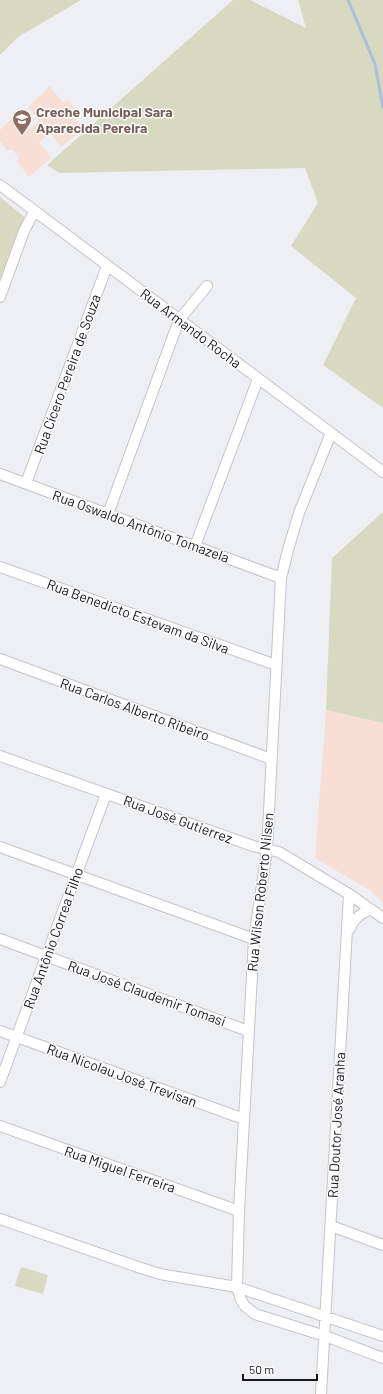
<svg xmlns="http://www.w3.org/2000/svg" width="383" height="1394" font-family="Barlow,sans-serif">
<rect width="100%" height="100%" fill="#eeeef5"/>
<path fill="#f7dfd5" d="M50,86L63,103L68,100L75,110L71,114L84,129L61,147L50,132L39,142L51,158L29,177L17,161L19,158L12,149L8,151L0,141V130L16,115L30,129L39,121L28,107Z
M326,710L383,723V903L371,891L315,858Z"/>
<path fill="#d7dac1" d="M0,0H81L18,37L0,55Z
M233,0H250L306,28L298,0H383V408L323,365L356,298L291,246L318,203L305,168L59,173L47,165Z
M0,197L27,219L0,291Z
M383,512V723L326,710L332,558Z
M21,1267L48,1275L43,1294L15,1286Z"/>
<g fill="none" stroke-linecap="round" stroke-linejoin="round">
<path stroke="#abbfda" stroke-width="3" d="M348,0L375,64L383,107"/>
<g stroke="#c4c5cb" stroke-width="12">
<path id="street" d="M0,185L383,472
M0,297L24,231L34,212
M331,433L299,513L288,550L281,578L267,850L254,939L239,1211L237,1287L241,1300L245,1306L255,1314L325,1336L383,1358
M0,474L281,578
M26,483L107,266
M108,514L179,320L207,286
M195,546L258,379
M0,567L276,665
M0,659L271,759
M0,756L253,846L279,852L349,894L383,918
M0,847L254,939
M349,930C354,919 359,914 371,909
M0,939L248,1031
M0,1031L244,1119
M0,1082L106,794
M0,1126L239,1211
M0,1219L138,1267L160,1274L237,1287L383,1336
M331,1226L383,1245
M321,1394L349,894"/>
</g>
<use href="#street" stroke="#fff" stroke-width="10"/>
</g>
<defs>
<g id="school-pin" transform="scale(1)"><path d="M0 17L-7.5 6A9.5 9.5 0 1 1 7.5 6Z" fill="#8d6e63" stroke="#fcfcff"/><path d="M0-5L7-2L0 1L-7-2ZM-4 1L0 2.5L4 1V4Q0 6-4 4Z" fill="#fff"/></g>
</defs>
<g fill-rule="evenodd">
<use href="#school-pin" x="22" y="119"/>
</g>
<g text-anchor="middle" dominant-baseline="central" stroke-width="3" stroke-linejoin="round" paint-order="stroke">
<g font-size="14" font-weight="bold" fill="#785e54" stroke="#fcfcff" text-anchor="start">
<text x="36" y="111">Creche Municipal Sara<tspan x="36" dy="16">Aparecida Pereira</tspan></text>
</g>
<g font-size="14" fill="#18181b" stroke="#fcfcff">
<text transform="translate(191 328) rotate(37)">Rua Armando Rocha</text>
<text transform="translate(67 374) rotate(-70)">Rua Cícero Pereira de Souza</text>
<text transform="translate(141 526) rotate(20)">Rua Oswaldo Antônio Tomazela</text>
<text transform="translate(138 616) rotate(20)">Rua Benedicto Estevam da Silva</text>
<text transform="translate(135 709) rotate(20)">Rua Carlos Alberto Ribeiro</text>
<text transform="translate(178 819) rotate(20)">Rua José Gutierrez</text>
<text transform="translate(260 892) rotate(-84)">Rua Wilson Roberto Nilsen</text>
<text transform="translate(53 938) rotate(-70)">Rua Antônio Correa Filho</text>
<text transform="translate(147 993) rotate(20)">Rua José Claudemir Tomasi</text>
<text transform="translate(122 1075) rotate(20)">Rua Nicolau José Trevisan</text>
<text transform="translate(336 1125) rotate(-87)">Rua Doutor José Aranha</text>
<text transform="translate(120 1169) rotate(19)">Rua Miguel Ferreira</text>
</g>
</g>
<path d="M243 1374v6h74v-6" fill="none" stroke="#18181b" stroke-width="2"/>
<text x="249" y="1374" font-size="12" fill="#18181b" stroke="#fcfcff" stroke-width="3" paint-order="stroke">50 m</text>
</svg>
